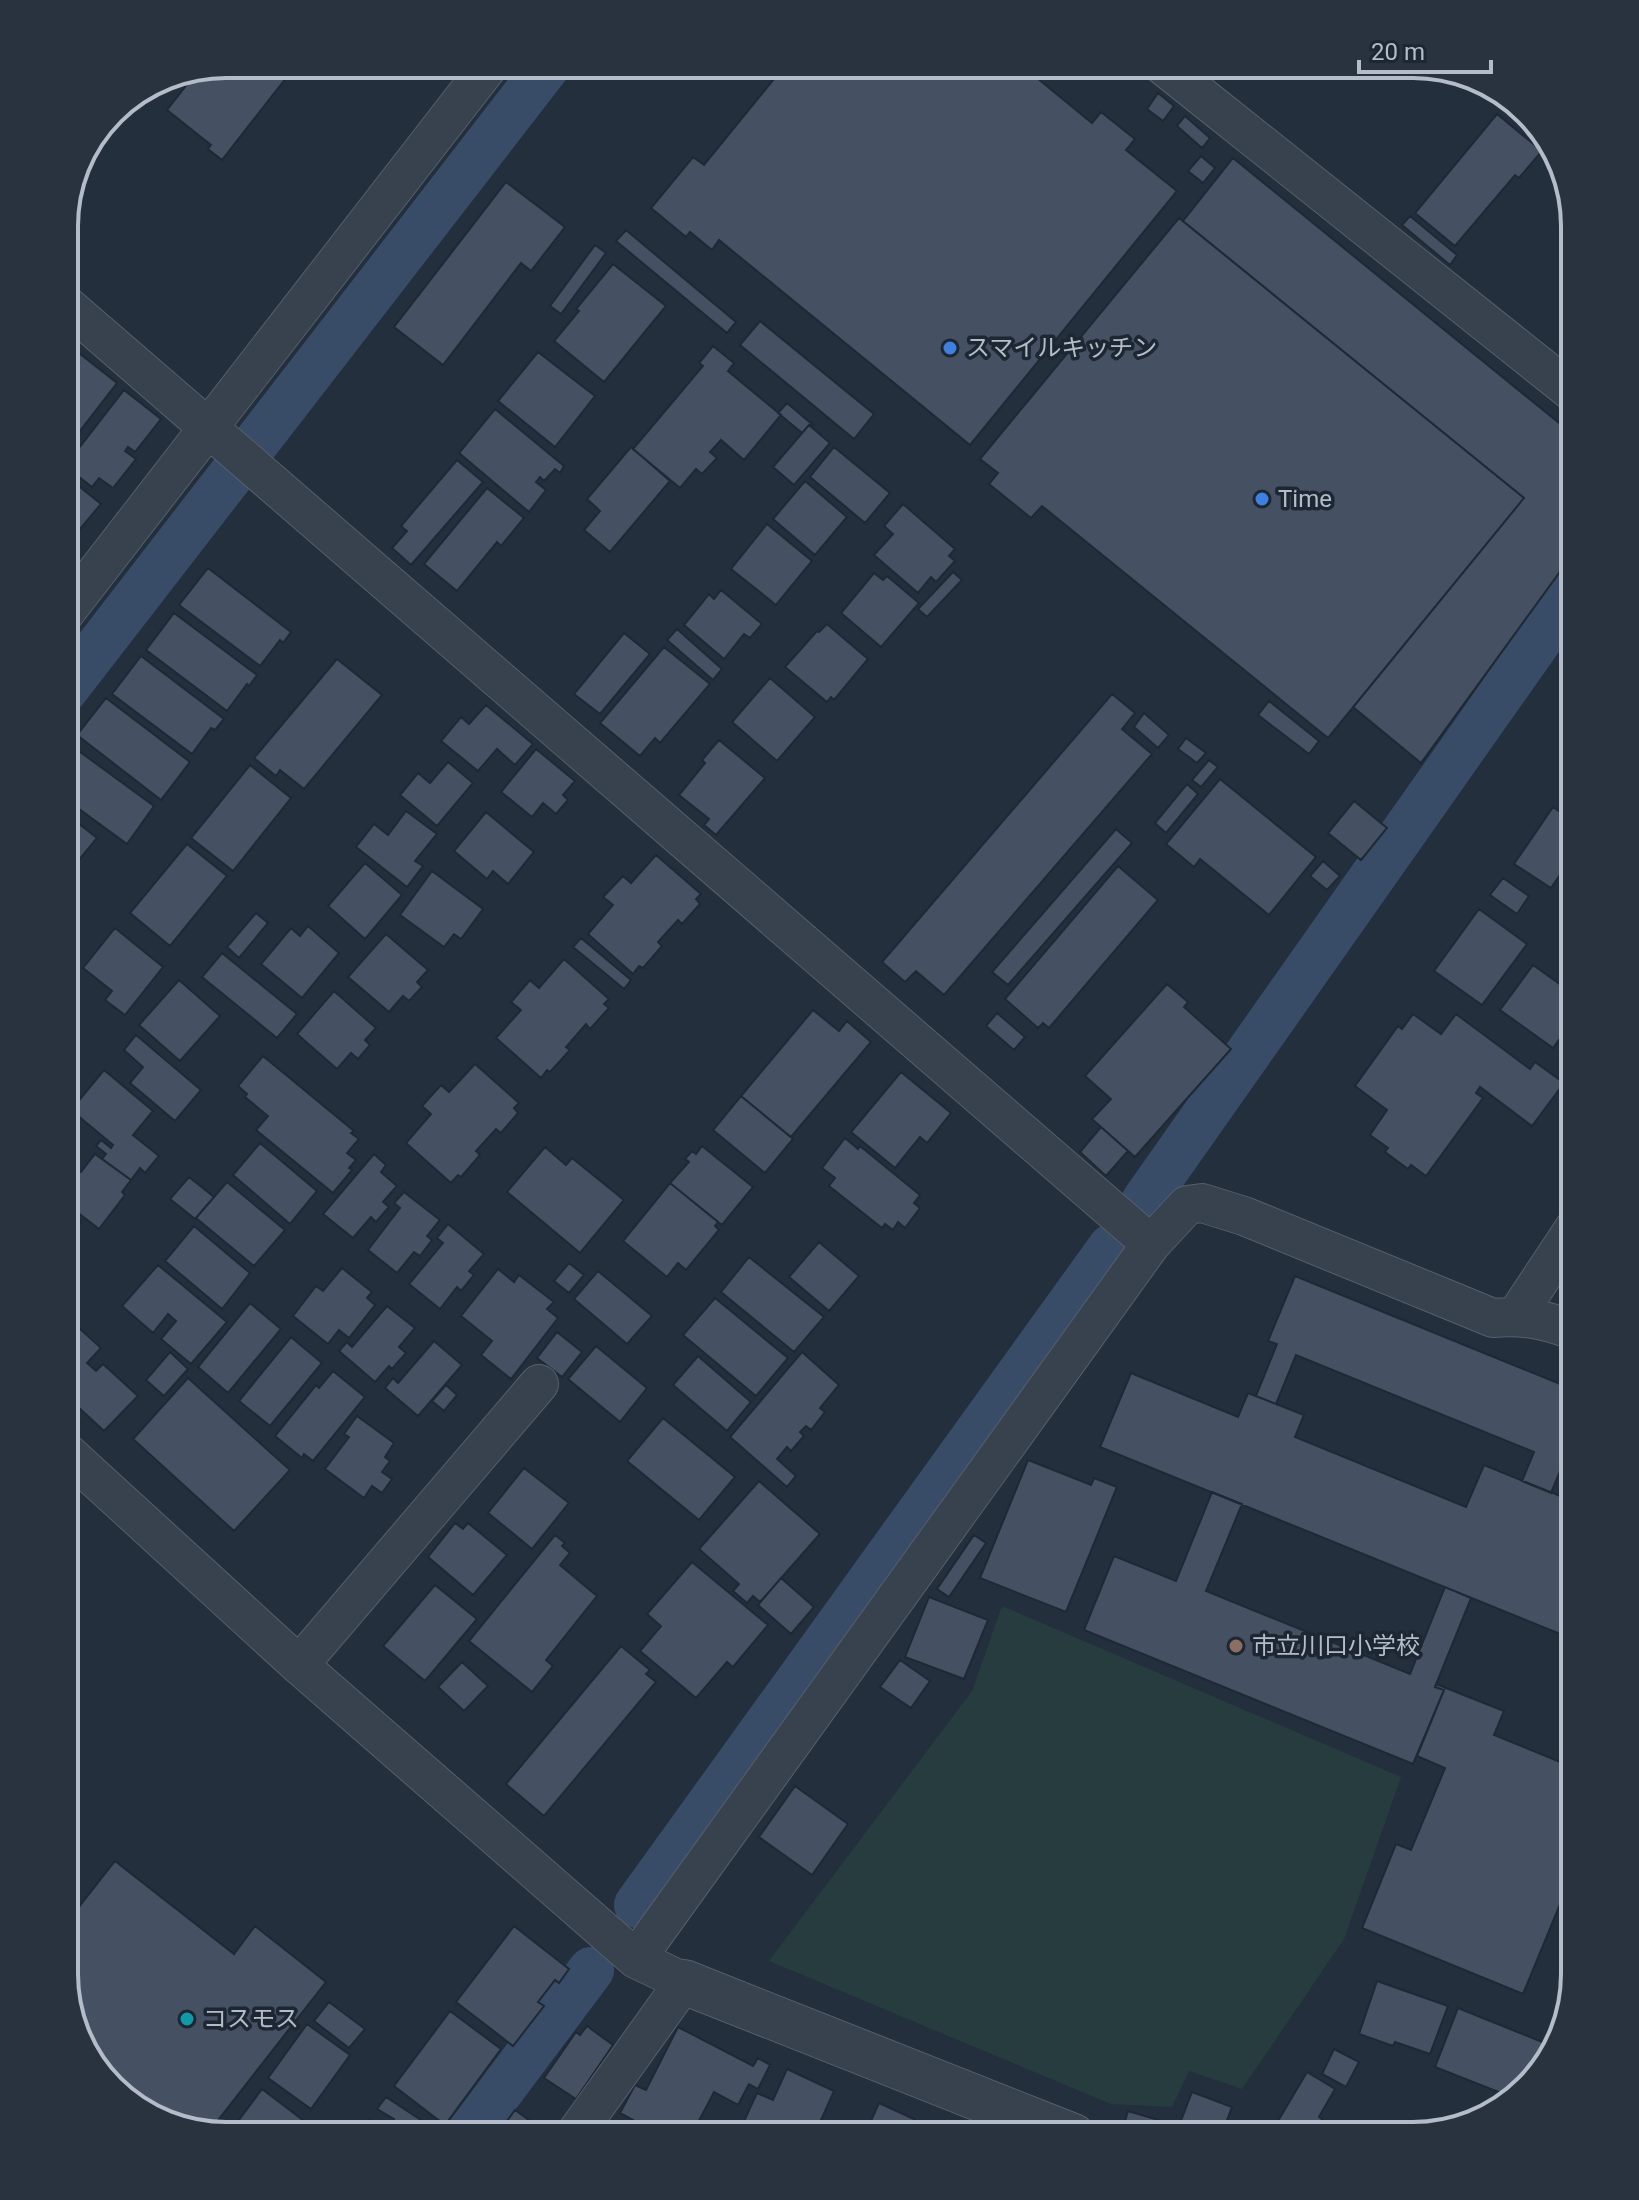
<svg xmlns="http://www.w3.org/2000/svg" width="1639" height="2200" font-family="Roboto,'Noto Sans JP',sans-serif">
<rect width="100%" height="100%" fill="#242f3e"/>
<path fill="#263c3f" d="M1002,1606L1401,1777L1344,1939L1242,2089L1189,2071L1172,2107L1111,2104L769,1961L972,1691Z"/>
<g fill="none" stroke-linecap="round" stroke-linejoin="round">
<path stroke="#394c67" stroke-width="46" d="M64,691L549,64
M1145,1200L1575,589
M637,1905L1111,1247
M467,2136L591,1970"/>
</g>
<path fill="#455162" stroke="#1f2835" stroke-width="2" d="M226,64H297L222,160L208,149L211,145L167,110L199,69Z
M786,64H1020L1092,123L1101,112L1135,139L1126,150L1177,191L970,445L719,240L712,250L690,232L686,237L651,208L693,157L704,165Z
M1158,93L1174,106L1163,121L1147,109Z
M1503,95L1548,140L1547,142L1497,102Z
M1497,114L1542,151L1519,178L1515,175L1455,246L1415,213Z
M1185,116L1210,138L1202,148L1177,126Z
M1201,156L1215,168L1203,183L1188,171Z
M1233,158L1575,436V551L1421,763L1353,707L1524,498L1183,221Z
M506,182L565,227L531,271L521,263L443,365L394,327Z
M1410,216L1457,255L1450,265L1402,225Z
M1179,218L1524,498L1328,738L1042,506L1031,518L989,484L998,473L980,459Z
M626,230L736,322L727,333L616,241Z
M595,245L606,253L561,314L550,306Z
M613,264L666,306L604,382L554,341L579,311L576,309Z
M760,321L874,414L854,439L740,345Z
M70,346L117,383L69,445L64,442V353Z
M713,346L734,363L728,371L781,415L744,460L721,440L710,452L717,458L702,474L696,469L680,488L633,449L703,366L699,363Z
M538,352L595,396L555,447L498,401Z
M124,390L161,419L135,452L128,447L125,451L136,459L113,488L99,478L92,487L65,466Z
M787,403L813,425H809L802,433L778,413Z
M495,409L564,466L560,473L555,469L544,481L540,477L536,482L546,490L529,512L459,453Z
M809,425L830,443L794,485L773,467Z
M631,447L670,481L610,552L584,530L600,511L587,499Z
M834,447L890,493L865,523L810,477Z
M457,460L483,482L411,565L392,548L407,531L401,526Z
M64,474L101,504L64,548Z
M805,481L847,517L815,555L773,519Z
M487,488L524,518L501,546L497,542L457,591L424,564Z
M903,504L955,549L949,556L955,561L936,582L931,577L918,593L874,555L893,534L884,526Z
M767,524L812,561L776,605L731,569Z
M208,568L291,632L283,643L280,640L260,666L179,605Z
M953,572L962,580L927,617L918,609Z
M874,573L883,580L887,576L919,603L881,647L841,613Z
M721,590L762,624L750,638L744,634L724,659L684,625L709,594L714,599Z
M174,613L257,675L249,686L247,684L227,711L146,650Z
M827,624L868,659L834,700L831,697L827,702L785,667L817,631L819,632Z
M677,629L722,669L713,680L667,640Z
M624,633L650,654L600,714L574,694Z
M664,647L710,684L660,743L655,738L640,756L600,723Z
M141,656L224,719L215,730L211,728L192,754L112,694Z
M337,659L382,695L304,789L280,770L276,776L254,758Z
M770,678L815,717L777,761L732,722Z
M1112,694L1135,713L1122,729L1152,754L944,995L916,971L905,982L882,962Z
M106,698L190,762L161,800L77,735Z
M1269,701L1319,741L1309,754L1258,715Z
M486,705L533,744L515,765L497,749L478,771L441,741L461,717L469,724Z
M1144,713L1169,735L1158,748L1134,727Z
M1186,738L1206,753L1197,763L1178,749Z
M719,740L765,778L716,835L704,825L709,819L679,795L705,763L702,760Z
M72,746L154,806L127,844L64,798V755Z
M536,749L575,781L563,795L568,800L556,814L543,803L532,817L501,792Z
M1209,760L1218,767L1201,787L1192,780Z
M448,762L473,783L437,826L400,795L418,773L430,783Z
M250,765L291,798L233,871L191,838Z
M1220,779L1316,857L1269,915L1200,859L1194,867L1166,844Z
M1187,784L1198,794L1166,833L1155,823Z
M1354,801L1387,828L1361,860L1328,833Z
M1553,807L1575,822V853L1551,888L1514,864Z
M406,811L437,834L415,861L423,866L407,887L356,847L374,824L388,835Z
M64,812L97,838L79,860L68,850L64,855Z
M486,812L534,852L508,884L493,871L487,879L454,851Z
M1116,829L1132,843L1008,985L992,972Z
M187,844L227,876L170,946L130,913Z
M656,855L701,894L696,899L700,904L682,924L678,920L658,942L662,946L643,968L639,966L633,974L588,934L613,905L603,897L623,876L631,883Z
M1323,861L1340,876L1327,890L1310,876Z
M365,863L402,895L365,939L328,906Z
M1575,865V898L1560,887Z
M1118,866L1158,900L1049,1028L1043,1023L1038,1028L1005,999Z
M432,871L483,909L461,939L454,934L444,947L400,915Z
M1503,878L1529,896L1517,914L1490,895Z
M1479,909L1527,944L1482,1005L1434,971Z
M256,913L268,923L239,958L227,947Z
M308,926L339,953L302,998L261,964L291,928L300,936Z
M115,928L163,967L125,1015L105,1000L112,991L83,968Z
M386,934L428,970L417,982L422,987L409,1001L403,996L389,1012L348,977Z
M581,938L631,980L624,989L573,947Z
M222,953L297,1014L277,1038L202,977Z
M564,959L609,999L604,1004L609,1008L590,1029L586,1024L566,1047L570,1050L550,1072L547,1070L541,1078L496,1038L521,1010L511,1002L530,980L539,988Z
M1533,965L1575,995V1018L1553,1048L1500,1010Z
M179,980L220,1016L180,1061L139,1025Z
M1167,984L1188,1002L1184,1007L1231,1049L1135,1157L1092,1119L1111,1099L1085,1076Z
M334,991L376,1028L365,1040L370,1045L358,1059L351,1053L337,1069L297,1034Z
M813,1010L839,1031L847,1021L871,1042L791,1137L741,1096Z
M997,1013L1025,1037L1014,1050L986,1026Z
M1413,1014L1441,1034L1456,1014L1530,1069L1535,1062L1564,1083L1532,1126L1480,1087L1476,1093L1483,1098L1426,1176L1411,1165L1408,1169L1385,1152L1388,1148L1370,1135L1387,1110L1355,1086L1398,1026L1402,1029Z
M136,1035L201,1090L175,1121L130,1083L143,1067L124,1050Z
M263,1056L354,1131L351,1133L359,1139L347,1153L356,1160L349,1168L352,1170L333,1193L256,1130L268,1116L245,1097L247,1094L238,1086Z
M475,1064L519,1103L514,1108L518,1113L501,1133L496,1129L476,1151L480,1155L461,1177L458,1175L451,1183L406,1143L431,1114L422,1106L441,1085L449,1092Z
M104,1070L153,1111L133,1135L159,1156L145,1173L140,1168L131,1180L102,1159L106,1154L96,1146L101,1140L111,1148L113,1145L71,1110Z
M901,1072L951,1113L927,1143L920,1137L895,1168L851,1132Z
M741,1096L793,1139L765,1173L713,1130Z
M1101,1127L1128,1151L1106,1176L1080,1152Z
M845,1138L858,1149L860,1146L920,1195L914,1203L920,1208L905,1228L898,1222L893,1230L885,1224L882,1228L829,1186L835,1178L822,1168Z
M260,1143L317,1191L290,1224L233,1175Z
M702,1146L753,1187L722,1225L670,1183L689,1162L685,1159L692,1151L696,1154Z
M545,1147L566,1165L572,1158L624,1200L580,1253L507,1192Z
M64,1151L72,1156L67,1162L81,1172L95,1154L131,1180L122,1192L125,1195L99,1229L64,1202Z
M374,1154L386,1165L381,1172L397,1186L383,1202L389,1207L376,1222L371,1217L353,1238L323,1214Z
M189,1177L214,1197L195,1219L170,1199Z
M227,1182L285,1230L254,1266L196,1218Z
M670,1183L718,1222L715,1226L719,1230L686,1270L678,1263L667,1277L623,1241Z
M404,1192L440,1220L427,1236L432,1240L420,1256L414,1252L397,1273L368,1250L400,1208L394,1203Z
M64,1206L81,1221L65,1239L74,1246L64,1257Z
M448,1224L484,1254L469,1271L474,1275L461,1291L457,1287L440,1309L409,1284L443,1243L437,1238Z
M194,1226L250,1273L222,1309L165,1261Z
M819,1242L859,1276L829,1311L789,1277Z
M749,1257L824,1317L794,1352L721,1292Z
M569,1263L584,1275L569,1293L554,1281Z
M158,1265L227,1322L191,1364L161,1339L176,1321L168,1314L153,1333L122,1306Z
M342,1268L372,1292L367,1298L375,1305L349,1338L339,1330L328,1344L293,1316L316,1286L323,1291Z
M498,1269L514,1282L519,1275L554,1302L547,1309L558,1318L511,1379L481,1355L492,1341L461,1316Z
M598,1271L652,1316L627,1344L574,1299Z
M1295,1276L1575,1390V1468L1563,1464L1551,1493L1522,1481L1534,1452L1296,1355L1276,1404L1256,1396L1277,1344L1268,1341Z
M715,1298L788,1358L756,1396L683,1335Z
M250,1303L281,1329L228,1393L198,1367Z
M387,1306L415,1328L399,1347L406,1353L392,1369L389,1366L375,1382L339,1351L347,1342L352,1347Z
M78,1327L101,1348L87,1363L96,1371L103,1364L138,1396L104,1431L64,1394V1341Z
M557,1332L582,1352L562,1377L537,1358Z
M291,1337L322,1363L270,1426L239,1401Z
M434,1341L462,1365L418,1416L385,1388L393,1378L398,1383Z
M596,1346L647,1388L620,1422L568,1379Z
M170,1352L188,1369L164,1396L146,1380Z
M802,1352L839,1385L820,1408L825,1412L811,1430L806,1426L800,1432L804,1436L791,1451L787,1447L777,1459L796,1476L787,1487L730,1437Z
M698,1356L751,1402L727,1431L673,1385Z
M333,1371L365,1397L313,1461L304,1454L302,1458L275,1436L316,1385L319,1388Z
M1131,1373L1238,1417L1248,1393L1304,1415L1295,1437L1466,1507L1484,1465L1575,1502V1547L1573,1553L1575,1554V1640L1100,1447Z
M188,1378L290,1470L234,1531L133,1439Z
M446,1385L457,1395L444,1411L432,1401Z
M357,1416L394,1443L385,1457L390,1461L382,1472L392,1479L382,1493L372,1486L364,1498L325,1469L349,1437L344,1434Z
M663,1418L735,1477L699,1520L627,1461Z
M1028,1460L1091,1485L1094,1478L1117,1487L1066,1612L980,1578Z
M524,1468L569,1503L532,1549L488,1513Z
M759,1481L820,1534L760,1602L753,1596L747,1603L733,1591L739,1584L699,1549Z
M1212,1492L1242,1504L1206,1591L1410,1674L1445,1587L1471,1598L1435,1687L1444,1690L1413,1764L1084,1630L1114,1556L1176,1581Z
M455,1523L463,1529L468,1523L507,1555L473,1595L428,1557Z
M555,1535L565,1543L562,1546L570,1553L560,1565L597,1596L546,1660L553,1666L532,1692L469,1641Z
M974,1535L986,1543L949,1597L937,1589Z
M692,1562L768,1625L733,1667L727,1662L696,1698L640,1651L661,1626L647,1614Z
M781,1578L814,1607L791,1634L758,1605Z
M435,1585L477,1619L425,1681L383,1646Z
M929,1597L988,1620L964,1679L905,1657Z
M621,1646L650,1670L646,1674L656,1682L544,1816L506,1784Z
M900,1660L930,1681L911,1708L880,1687Z
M462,1662L488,1686L464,1711L438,1687Z
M1436,1684L1504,1711L1494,1735L1575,1768V1868L1523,1994L1362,1928L1396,1844L1411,1850L1445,1768L1417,1756L1444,1690L1435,1687Z
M795,1786L848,1824L812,1875L759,1837Z
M115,1861L234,1954L255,1926L326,1982L208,2133L145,2114L86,2055L64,1974V1926Z
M514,1926L569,1969L559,1983L555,1980L538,2002L544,2006L513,2046L456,2002Z
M1377,1981L1448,2006L1430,2054L1395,2042L1393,2046L1359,2034Z
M329,2002L365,2029L349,2048L314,2021Z
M1458,2008L1552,2046L1545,2063L1511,2097L1435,2067Z
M450,2011L501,2049L445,2125L394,2086Z
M307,2024L350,2055L311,2109L268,2078Z
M587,2026L613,2045L576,2099L544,2078L576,2032L580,2035Z
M678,2027L753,2066L758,2058L770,2065L758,2089L749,2084L738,2105L714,2092L691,2136H683L655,2122L651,2130L620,2113L635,2085L646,2090Z
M1334,2049L1359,2062L1346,2087L1322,2074Z
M787,2069L834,2091L814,2136H737L757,2093L773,2100Z
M1307,2072L1335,2089L1319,2117L1322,2119L1313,2136H1293L1275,2126Z
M262,2089L308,2124L299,2136H227Z
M1192,2092L1232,2107L1221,2136H1175Z
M386,2097L445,2136H366L361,2133L369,2120L386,2131L394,2119L377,2109Z
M879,2103L914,2119L913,2124L925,2130L922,2136H864Z
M515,2110L551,2136H496Z
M1128,2111L1172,2124L1169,2134L1125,2121Z
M930,2122L965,2136H925Z
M1332,2124L1354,2136H1326Z"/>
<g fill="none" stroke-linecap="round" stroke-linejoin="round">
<g stroke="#565f6c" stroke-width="40">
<path id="minor" d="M1161,64L1575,394
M64,303L1151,1244
M64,614L490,64
M1516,1316L1575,1227
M64,1450L299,1665L636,1959L684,1982L574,2136
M299,1665L539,1384
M636,1959L1151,1244L1187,1205L1202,1203L1244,1216L1493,1318C1523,1315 1547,1320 1575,1331"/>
</g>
<g stroke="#565f6c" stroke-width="46">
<path id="tertiary" d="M684,1982L1073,2136"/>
</g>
<use href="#minor" stroke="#38414e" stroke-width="38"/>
<use href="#tertiary" stroke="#38414e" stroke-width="44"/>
</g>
<g fill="#3f7fe0" stroke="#1d2633" stroke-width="3">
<circle cx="950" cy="348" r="8"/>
<circle cx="1262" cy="499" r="8"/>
</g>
<circle fill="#8d6e63" stroke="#1d2633" stroke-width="3" cx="1236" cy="1646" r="8"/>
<circle fill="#0f9aa8" stroke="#1d2633" stroke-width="3" cx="187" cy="2019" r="8"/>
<g text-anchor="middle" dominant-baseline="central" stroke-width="7" stroke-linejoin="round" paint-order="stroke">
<g font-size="24" fill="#b4bcc9" stroke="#1d2633" text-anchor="start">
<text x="966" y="348">スマイルキッチン</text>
<text x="1278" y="499">Time</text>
<text x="1252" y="1646">市立川口小学校</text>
<text x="203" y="2019">コスモス</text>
</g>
</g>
<path d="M0 0H1639V2200H0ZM226 78H1413A148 148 0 0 1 1561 226V1974A148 148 0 0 1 1413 2122H226A148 148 0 0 1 78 1974V226A148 148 0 0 1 226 78Z" fill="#29323f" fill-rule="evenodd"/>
<path fill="none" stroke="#b4bcc9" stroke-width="4" d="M226 78H1413A148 148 0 0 1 1561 226V1974A148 148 0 0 1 1413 2122H226A148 148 0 0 1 78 1974V226A148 148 0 0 1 226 78Z"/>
<path d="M1359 60v12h132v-12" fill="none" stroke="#b4bcc9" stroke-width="4"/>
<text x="1371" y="60" font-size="24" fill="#b4bcc9" stroke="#1d2633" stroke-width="6" paint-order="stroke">20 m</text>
</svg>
